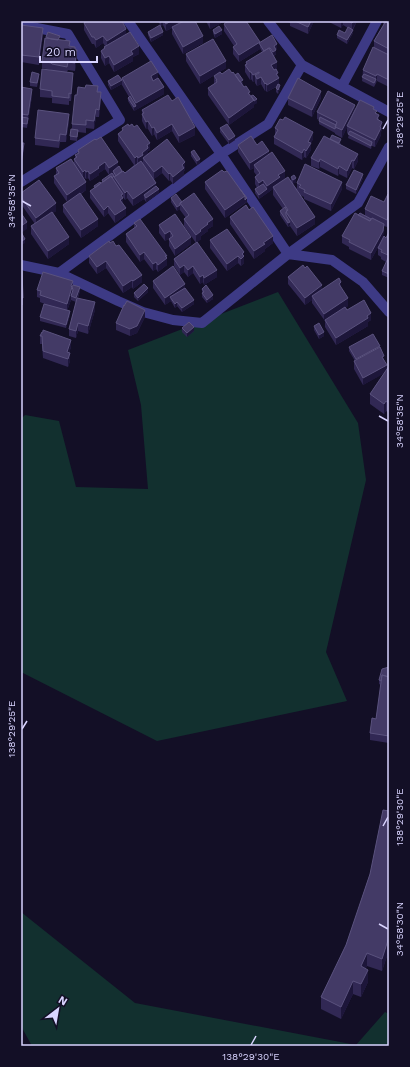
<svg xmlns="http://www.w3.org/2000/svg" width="410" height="1067" font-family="'Work Sans',sans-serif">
<rect width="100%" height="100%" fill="#130f26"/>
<path fill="#12302f" d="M278,292L358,423L366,480L326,652L347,701L157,741L21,672V419L25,415L59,421L76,487L148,489L141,405L128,350Z
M21,912L135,1003L356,1045L385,1012L389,1014V1046H32L21,1026Z"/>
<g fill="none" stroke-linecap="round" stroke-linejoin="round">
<path stroke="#3d3a85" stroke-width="10" d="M128,21L221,154L288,254L332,260L363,282L389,312
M268,21L302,65L389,112
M21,25L68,34L120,120L21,182
M342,86L377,21
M21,265L59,273L118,301L143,312L173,320L202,323L288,254L358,203L389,147
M59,273L221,154L268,124L302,65"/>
</g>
<path fill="#312854" d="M85,21H122L126,34L139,54L133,57V61L114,72L109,63L105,66L101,58V51L104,48V47L105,46L103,43L96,48L94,44H92L84,30V23H85Z
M158,21H195L203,43L183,54L172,34V28L166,31L163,25L161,26Z
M206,21H225L210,29Z
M286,21H314L308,34L290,26V23Z
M327,21H357L353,30V33L347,44L337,38V35L345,33L348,28L343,25L341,28Z
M389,21V87L377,81L374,87L362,81L363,70L374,48V41L383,25V22Z
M224,24L260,43L277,48L276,49V54L274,56L277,69L276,70L280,89L278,94L276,92V87L267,92L266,91H265L261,84L257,86L255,83V81L253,82L251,79L250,80L245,72V65L246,64V62L262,52L260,48V49L239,62L233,54V47L234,46L224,31Z
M21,25L43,35L39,65L21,62Z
M213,30L222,34L215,38L213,33Z
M148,32L163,35L151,42L148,35Z
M46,37L60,40L75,49L77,57L75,71L68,70L67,72L73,80L71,101H69V105L52,103V98L40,97V89L51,70L42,68V61Z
M186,54L226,68L200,84L186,61Z
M232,73L243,83L242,84L257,103L254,104V107L229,125L208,95V88L214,84V76Z
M39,77L37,87L30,86V82Z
M122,78H158L164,94L134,111L128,101V98L129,97L122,85Z
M108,81L122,84L111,90L108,85Z
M21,87L32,96L27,128L21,127Z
M98,92L101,99L99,117H96L94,129L86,128V133L78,132L77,141L70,140V136L72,129V124Z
M288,98H321L312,117L288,105Z
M172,101L195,135L179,143L172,131L157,140L154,134L152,136L148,129H146L142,121V110Z
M374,109L377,114L382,129L381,132V135L375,147L372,146L371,149L348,138L349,134L347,133V127L342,138L335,134V133L319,124V120L317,119V112H355Z
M69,121L66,142H60L59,148L35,145V138Z
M122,128L150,150L148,151V154L185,170L184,171V175L173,184L170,180L169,181L162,173L154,179L159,193L146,202L144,199L133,206L127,198L125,200L123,197V203L126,215L115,223L108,213L104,217L90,198V191L94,188V186L101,183H102V180L113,174V173L109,175L105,169L99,173V175L90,181L88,178L86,179L85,178H84L86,190L81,194L98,226L81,238L63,212V205L67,202L54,183V176L56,175V168L74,164V159L75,158V155L78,153V150L118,167L125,173L134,165L118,141V134L122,132Z
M220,128L235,140L229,144L220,132Z
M275,128L313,139L311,143V150L306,158L304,157L302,160L274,144V137L275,135Z
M330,139L341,143L340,144L358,161L354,169L352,168L347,178L339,174L338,176L320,167L319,169L311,166V158Z
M238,145H257L269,155L285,178L280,182V183L291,181V177L296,182L293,184L297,189V183L342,189L331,211L304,199V197L300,195L315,224L297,236L290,226L288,227L280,215V211L283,209L273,195V189L259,199L255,193V189L257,188L255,184V177L257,176L254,172V168L250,170L238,152Z
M191,152L200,163L197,165L191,156Z
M222,170L247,202L225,218L205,189V182Z
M363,178L356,194L346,189V185Z
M21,193L56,211L53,213L69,244L48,259L31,234V226L35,224L21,204Z
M389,194V225L388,224L387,227L384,226L383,237L386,238L389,232V278L382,275V271L386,262L381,259V257L378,255V248L380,244L371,260L349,249V247L342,243V236L358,215L365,216V209L384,202Z
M171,198L182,202L213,226L208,229V231L201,236V239L196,243L184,226V219L186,218L180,210V209L177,211L171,202Z
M175,214L191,244L175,256L169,246V239L170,238L165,241L159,233V225Z
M230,217L273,243L265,249V251L254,259L230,224Z
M134,223L167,256V265L158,272L156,269L153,271L144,259L140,262L126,242V234L134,228Z
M210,240L244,252V263L241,266L238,263L227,271L210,248Z
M109,241L142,282L133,289L132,287L123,293L106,268L97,274L89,263V256Z
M197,242L217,277L204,285L203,282L200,284L193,273L188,277L184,272L180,275L174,266V259Z
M21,271L23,298V305H21Z
M288,277L322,289L341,288L348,306L346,307L347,310L371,320L368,322V326L336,345L325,327V321L312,303V300L305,305L288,284Z
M153,281L185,288L194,304L182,312L177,306L175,308L171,301L165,305L153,288Z
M73,286L80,291L78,298L95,310L88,334L78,331L76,338L69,336V329L76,302L71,300L67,311L70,315L66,328L40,321V317L47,305L40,302V298L37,297V290Z
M202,289L213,299L207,303L202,297Z
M148,292L138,301L134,297V293Z
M145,317L137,333L130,336L116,330V323Z
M314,326L324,336L319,339L314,330Z
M182,328L194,331L187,337L182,332Z
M42,332L71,347L69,353L70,361L68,367L43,358L42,344H40V336Z
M349,347L380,348L387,369L389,366V413L386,411L384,414L370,404V394L384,373L363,385L354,369V361H355L349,351Z
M389,667V743L370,740V733L376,719L381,685L379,684V680Z
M389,811V950L382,971L367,966L365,969L368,982L361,997L353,994L341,1019L321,1009V997L346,945L370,874Z"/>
<path fill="#1d163a" d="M161,21H163V25L161,26Z
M171,21H185L166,31V24Z
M212,21H225L210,29V22Z
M311,21H314L308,34V27Z
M341,21H343V25L341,28Z
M354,21H357L352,30V23Z
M43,28V35L39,65V57Z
M126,29V36L107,49V41Z
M222,30V34L215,38V34Z
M353,30V33L347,44V40Z
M163,32V35L151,42V38Z
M103,36V43L96,48V40Z
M203,36V43L183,54V47Z
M260,42V49L239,62V55Z
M277,44V48L274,50V46Z
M139,46V54L133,57V61L114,72V65L131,51Z
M77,50V57L75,71V63Z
M276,50V54L273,56V52Z
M109,56V63L105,66V58Z
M226,61V68L200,84V76Z
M277,62V69L271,73V65Z
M158,72V79L151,84V76Z
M250,72H251V79L250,80Z
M259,72V78L261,77V84L257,86V79L255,75V81L253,82V75Z
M73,73V80L71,101V94Z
M278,73V79L279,78V85L267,92V85Z
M377,74V81L376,83V76Z
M122,80V84L111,90V86Z
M266,83V91H265V84Z
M280,85V89L278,94V90Z
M164,87V94L136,110V103Z
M32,89V96L27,128L28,115Z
M321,91V98L312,117V110Z
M101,92V99L99,117V110Z
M257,99V103L254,105V101Z
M254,100V107L229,125V118Z
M355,105V112L342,138V130Z
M136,106V110L134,111V107Z
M96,109V117L94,129V121Z
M69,114V121L66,142V135Z
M148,121V129H146V122Z
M382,122V129L381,132V135L375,147V140L380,127Z
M172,124V131L157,140V133Z
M154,127V134L152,136V128Z
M195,127V135L179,143V136Z
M313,132V139L308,149V142Z
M235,136V140L229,144V140Z
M372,142V146L371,149V146Z
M24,143V150L21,170V163Z
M150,143V150L148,151V155L143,159V162L138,166V158L147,145Z
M311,143V150L306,158V151Z
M304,149V157L302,160V153Z
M269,151V158L254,165V168L250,170V163Z
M358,154V161L354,169V161Z
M137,156V164L135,165V158Z
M200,159V163L197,165V161Z
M320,159V167L319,169V162Z
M352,160V168L347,178V171Z
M105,162V169L99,173V175L90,181V174L98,167Z
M118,162V170L113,171V173L109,175V168Z
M185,162V170L184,171V175L173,184V177L182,165Z
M162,166V173L154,179V172Z
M339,166V174L338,176V169Z
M85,170V178L83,179V172Z
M88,171V178L86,179V172Z
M285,171V178L280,182V184L273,187V189L259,199V195L267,189V186L278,175Z
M170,173V180L169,181V174Z
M363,174V178L356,194V190Z
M296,178V182L293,184V180Z
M263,180V187L259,190V183Z
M86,182V190L67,202V195Z
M342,182V189L331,211V204Z
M156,183V190L144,195V199L133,206V199Z
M159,189V193L146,202V198Z
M127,191V198L125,200V193Z
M123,194V206L120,207L121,195Z
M245,196V203L225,218V210Z
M247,198V202L245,203V200Z
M56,203V211L36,225V218Z
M180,205V209L177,211V207Z
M108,206V213L104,217V210Z
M126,208V215L115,223V215Z
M315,217V224L297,236V228Z
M388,217V224L387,227V220Z
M98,219V226L81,238V230Z
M213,219V226L208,229V231L201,236V239L196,243V235L200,230L207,223Z
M27,222V229L21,233V226Z
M290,222V225L288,227V223Z
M384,224L383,239L371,260V253Z
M170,231V238L165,241V234Z
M273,236V243L265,249V251L254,259V251L263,243Z
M69,237V244L48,259V251Z
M191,237V244L175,256V249Z
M25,239V243L22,245V241Z
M144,252V259L140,262V255Z
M244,252V263L241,266V259L242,254Z
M165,256H167V265L158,272V265Z
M238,256V263L227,271V264Z
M106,261V268L97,274V267Z
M156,262V269L153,271V264Z
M184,265V272L180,275V268Z
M193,266V273L188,277V270Z
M217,270V277L204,285V278Z
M142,275V282L133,289V281Z
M203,275V282L200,284V277Z
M132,280V287L123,293V286Z
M73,281L72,294L71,296V300L67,311V304Z
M341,282V289L339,284Z
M185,284V292L170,297L171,301L165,305V298Z
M322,285V293L312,296V300L305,305V298Z
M80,287V291L76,302V298Z
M148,288V292L138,301V298Z
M213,295V299L207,303V300Z
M348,298V306L325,321V320L324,321V314Z
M194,300V304L182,312V308Z
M95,302V310L88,334V326Z
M177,302V306L175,308V304Z
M145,310V317L137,333L130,336V329Z
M70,311V315L66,328V325Z
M371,313V320L368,322V326L336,345V338Z
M78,323V331L76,338V331Z
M194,327V331L187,337V333Z
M324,332V336L319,339V335Z
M71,340V347L67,359V352Z
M380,346V350L356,363V359Z
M70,353V361L68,367V359Z
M387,365V372L363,385V378Z
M386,401V411L384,414V404Z
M389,937V950L382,971V959Z
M367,953V966L361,979V966Z
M368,970V982L361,997V984Z
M353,981V994L341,1019V1007Z"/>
<path fill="#433a66" stroke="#5a527e" d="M87,21H122L126,29L107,41L103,36L96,40L94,37H92L84,23Z
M164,21H171L166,24Z
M184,21H195L203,36L183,47L172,27Z
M228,21H246L260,42L239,55L233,47L237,44L224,24Z
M295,21H311L308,27Z
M348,21H354L352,23Z
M386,21H389V49L374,41Z
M21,25L43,28L39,57L21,55Z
M160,25L163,32L151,38L148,32Z
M219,26L222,30L215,34L213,30Z
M348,27L353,30L347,40L337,35L339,30L345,33Z
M48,32L60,36L58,40L51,39L46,37Z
M130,32L139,46L131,51L133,54L114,65L109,56L105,58L101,51L105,48L104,47Z
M272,35L277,44L274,46L276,50L273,52L270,48H269L264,51L259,43Z
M45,38L70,41L69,46L75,47V49L77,50L75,63L68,62L67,67L52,64L51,63L42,61Z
M213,39L226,61L200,76L186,54Z
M373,47L389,55V80L377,74L376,76L363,70Z
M269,48L277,62L271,65L274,70L276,69L278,73L276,74L279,78L267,85L266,83L265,84L261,77L257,79L255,75L259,73V72L253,75L251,72H250L245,65L247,64L246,62Z
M151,61L158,72L151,76L153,81L158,78L164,87L136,103L122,78Z
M42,69L73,73L71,94L69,93V98L52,96V91L40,89Z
M229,69L232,73L233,72L244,87L246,86L250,92L248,93L254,100L229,118L208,88L217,82L216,80H217L214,76L220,72L222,74Z
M32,72L39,74L37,83L30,82Z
M238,73L243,80L240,82L235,75Z
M364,74L376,79L374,83L362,77Z
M118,75L122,80L111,86L108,81Z
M298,78L321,91L312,110L288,98Z
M278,84L280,85L278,90L276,88Z
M86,85L98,86L97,92H101L99,110L96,109L94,121L86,120V125L72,124L75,95H77L78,87L85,88Z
M21,87L32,89L28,115L21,114Z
M328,91L355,105L342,130L335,127L337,122L317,112Z
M168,95L172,101L178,97L195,127L179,136L172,124L157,133L154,127L152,128L148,121L146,122L142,114L144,113L142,110Z
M253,95L257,99L254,101L251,96Z
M130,96L136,106L134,107L128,98Z
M360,100L374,107L373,109L377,111L375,113L379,115L377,119L382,122L380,127L381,128L375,140L347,126Z
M38,110L69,114L66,135L60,134L59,141L35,138Z
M21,117L28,118L27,124L21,123Z
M285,117L313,132L308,142L311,143L306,151L304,149L302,153L274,137L278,130L275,128L280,119L283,120Z
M320,117L336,125L335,129L319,121Z
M128,124L129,126L132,124L134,127L137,125L150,143L147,145L148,148L142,153L143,155L138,158L137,156L135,158L118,134L123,130L122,128Z
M227,124L235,136L229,140L220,128Z
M71,129L78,130L77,137L70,136Z
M350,131L372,142L371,146L348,134Z
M332,135L341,139L339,143L330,139Z
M251,136L257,145L262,141L269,151L250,163L238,145Z
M324,136L358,154L354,161L352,160L347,171L339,166L338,169L320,159L319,162L311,158Z
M101,137L118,162L109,168L105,162L98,167L99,168L90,174L88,171L86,172L85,170L83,172L74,159L77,157L75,155L79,153L78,150L95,139L96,140Z
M167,139L185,162L182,165L184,168L173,177L170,173L169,174L162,166L154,172L143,158Z
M21,143H24L21,163Z
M194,150L200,159L197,161L191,152Z
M272,152L285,171L278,175L280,177L267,186L263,180L259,183L255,177L260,173L254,165Z
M71,159L86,182L67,195L54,176L59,173L56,168Z
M141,161L156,183L133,199L127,191L125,193L114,177L123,171L125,173Z
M305,164L342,182L331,204L304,192L305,190L299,187L301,185L297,183Z
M119,166L122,171L116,176L113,171Z
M222,170L224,172L227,171L245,196L225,210L205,182Z
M354,170L363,174L356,190L346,185Z
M112,173L114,176L112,178L111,176L103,182L102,180Z
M294,175L296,178L293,180L291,177Z
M111,176L123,194L121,195L123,198L120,200L126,208L115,215L108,206L104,210L90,191Z
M288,177L315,217L297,228L286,212L288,210L273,187Z
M39,180L56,203L36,218L21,197V193Z
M100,182L101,183L95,188L94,186Z
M263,184L267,189L259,195L255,189Z
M156,186L159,189L146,198L144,195Z
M240,189L247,198L245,200V196Z
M80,193L98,219L81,230L63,205Z
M194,193L213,219L207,223L208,224L200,230L201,231L196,235L184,219L189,215L180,203Z
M176,194L182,202L180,203V205L177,207L171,198Z
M388,194H389V217H388L387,220L365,209L371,196L384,202Z
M246,205L249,210L253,207L273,236L263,243L265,244L254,251L230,217Z
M285,207L287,211L286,212V215L290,222L288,223L280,211Z
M52,212L69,237L48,251L31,226Z
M21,213L27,222L21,226Z
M355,213L370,221L372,218L384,224L383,231L371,253L349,242L350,240L342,236Z
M360,213L371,219L370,221L358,215Z
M175,214L191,237L175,249L169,239L173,236L170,231L165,234L159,225Z
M140,219L167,256H165L167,258L158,265L156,262L153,264L144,252L140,255L126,234L137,226L134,223Z
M227,229L244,252L242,254L244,256L241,259L238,256L227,264L210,240Z
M21,232L25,239L22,241L21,239Z
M389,232V253L388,255L381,252L382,250L378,248L384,236L386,238Z
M109,241L110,243L113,241L116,246L119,245L142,275L133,281L132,280L123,286L106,261L97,267L89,256Z
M197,242L217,270L204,278L203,275L200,277L193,266L188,270L184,265L180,268L174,259Z
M389,256V274L382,271Z
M303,265L305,268L307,266L322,285L305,298L288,277Z
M173,266L185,284L165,298L153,281Z
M21,271H22L23,298H21Z
M43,272L73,281L71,286L72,287L67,304L40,295L41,291L37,290Z
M339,278L341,282L339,284L348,298L324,314L312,296Z
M144,284L148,288L138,298L134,293Z
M73,285L80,287L76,298L71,296L73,290L72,287Z
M206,285L213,295L207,300L202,293L204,292L202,289Z
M185,288L194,300L182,308L177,302L175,304L170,297Z
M77,298L95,302L88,326L78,323L76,331L69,329Z
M364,300L371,313L367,316L368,318L336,338L325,320L345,307L347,310Z
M127,301L145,310L137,326L130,329L116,323L124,305V306Z
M44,304L70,311L66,325L40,317Z
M189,322L194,327L187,333L182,328Z
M319,323L324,332L319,335L314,326Z
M43,330L71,340L67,352L70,353L68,359L43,351L42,336H40L42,332H43Z
M373,334L380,346L356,359L349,347Z
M380,347L384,356L382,357L387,365L363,378L354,361Z
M389,366V403L386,401L384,404L370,394Z
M389,667V677L382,675L381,681L379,680L382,669Z
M382,675L389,677V736L370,733L372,718L376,719Z
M383,810L389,811V937L382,959L367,953L361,966L368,970L361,984L353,981L341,1007L321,997L346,945L370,874Z"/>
<path fill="none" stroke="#d9d4ff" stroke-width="1.5" d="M383,129L388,120M22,201L31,206M379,416L388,421M22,729L27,721M383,826L388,817M379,924L388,929M251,1045L256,1036"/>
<rect width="410" height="1067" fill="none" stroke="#130f26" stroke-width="44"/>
<g transform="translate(58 1009) rotate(31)" stroke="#130f26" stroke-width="3" paint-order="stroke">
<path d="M0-3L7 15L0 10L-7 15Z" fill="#d9d4ff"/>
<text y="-6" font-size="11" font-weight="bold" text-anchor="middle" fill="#d9d4ff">N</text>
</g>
<path d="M40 56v6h57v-6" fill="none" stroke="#d9d4ff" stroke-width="2"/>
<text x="46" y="56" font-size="12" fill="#d9d4ff" stroke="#130f26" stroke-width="3" paint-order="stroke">20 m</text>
<rect x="22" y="22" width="366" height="1023" fill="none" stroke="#d9d4ff" stroke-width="1.5"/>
<g font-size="10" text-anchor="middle" fill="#d9d4ff">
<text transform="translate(399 120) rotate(-90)" y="4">138°29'25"E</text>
<text transform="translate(11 201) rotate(-90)" y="4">34°58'35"N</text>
<text transform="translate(399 421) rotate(-90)" y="4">34°58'35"N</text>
<text transform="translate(11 729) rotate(-90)" y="4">138°29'25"E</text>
<text transform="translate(399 817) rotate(-90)" y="4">138°29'30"E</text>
<text transform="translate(399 929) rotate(-90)" y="4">34°58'30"N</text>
<text x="251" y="1060">138°29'30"E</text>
</g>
</svg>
